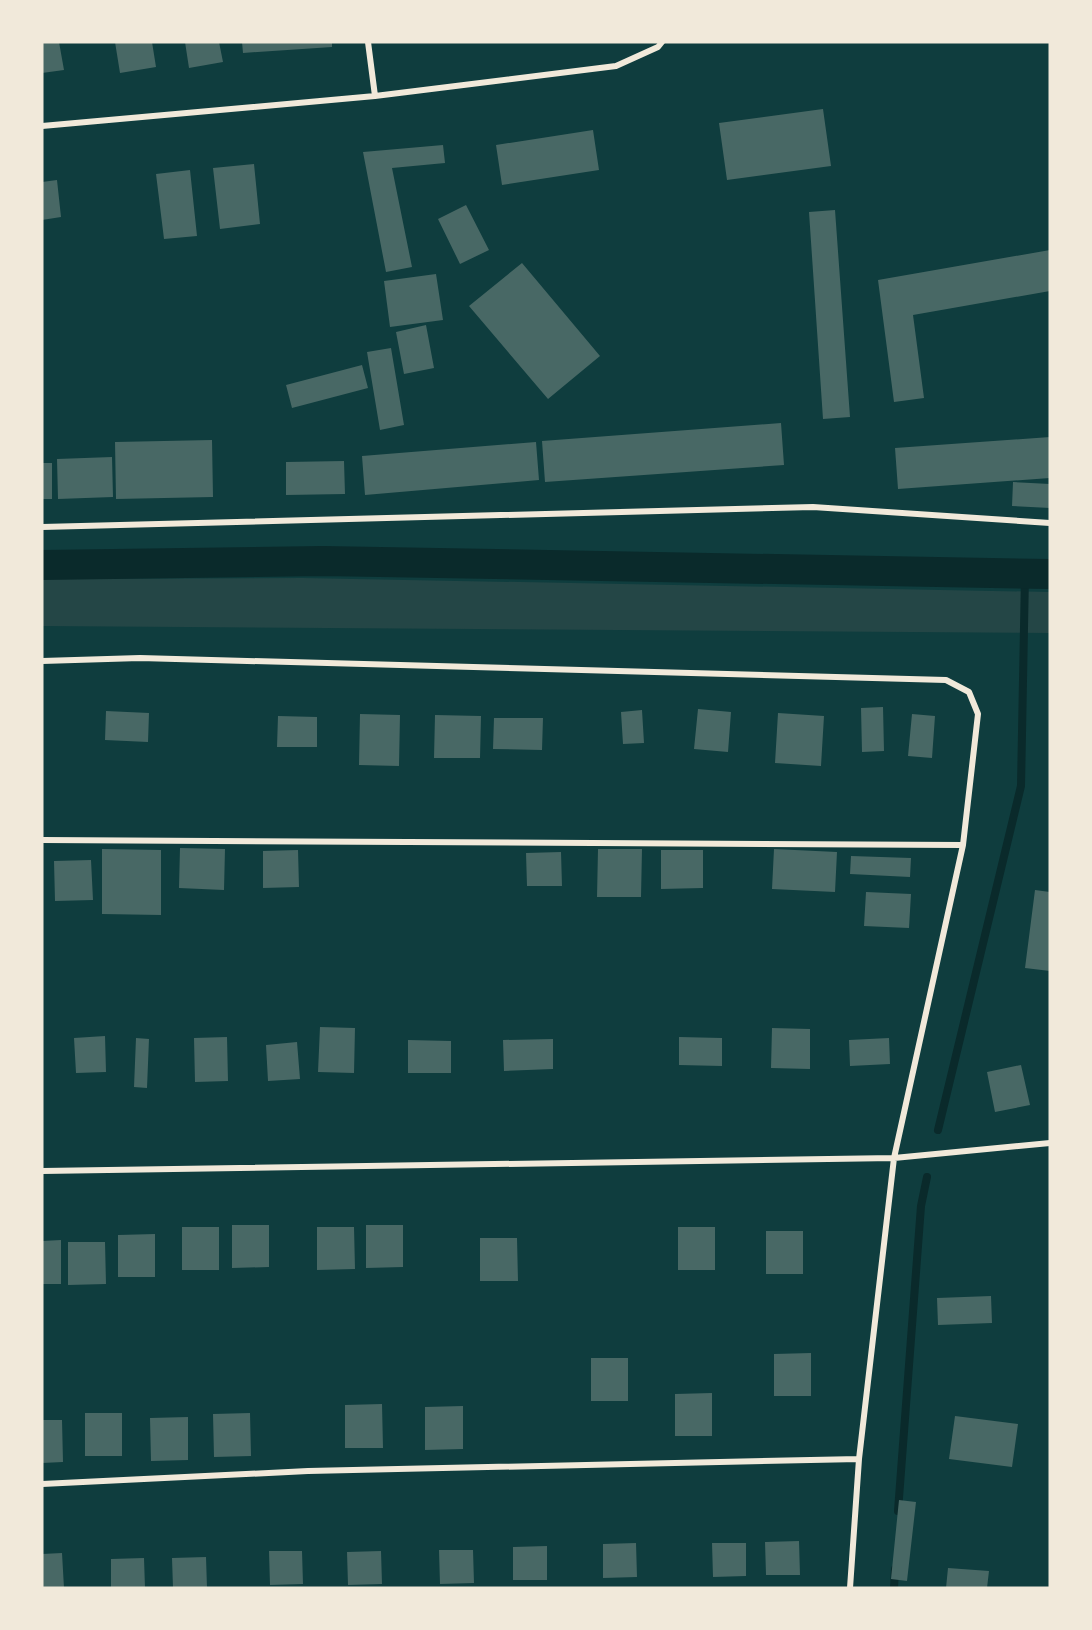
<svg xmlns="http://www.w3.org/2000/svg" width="1092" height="1630" font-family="'Sofia Sans Condensed',sans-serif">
<rect width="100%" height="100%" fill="#0f3d3e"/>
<path fill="#244646" d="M302,578L1050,592V633L42,626V579Z"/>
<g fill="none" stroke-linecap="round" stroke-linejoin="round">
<path stroke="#0a2a2b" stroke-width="8" d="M938,1130L1021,786L1025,575
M898,1511L921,1206L927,1177
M894,1588L895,1569"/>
<path stroke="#0a2a2b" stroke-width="30" d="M42,565L323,561L1050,574"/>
</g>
<path fill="#486865" d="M42,42H59L64,70L42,73Z
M115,42H152L156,67L120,73Z
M185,42H219L223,62L189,68Z
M242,42H332V47L243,53Z
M823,109L831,166L727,180L719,123Z
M593,130L599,170L502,185L496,145Z
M443,145L445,163L392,168L412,267L386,272L363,152Z
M254,164L260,224L220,229L213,168Z
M190,170L197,236L164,239L156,174Z
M57,180L61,217L42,220V182Z
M466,205L489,250L460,264L438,219Z
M835,210L850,417L823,419L809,212Z
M1050,250V291L913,315L924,398L894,402L878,280Z
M522,263L600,356L548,399L469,306Z
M436,274L443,320L390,327L384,281Z
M426,325L434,368L404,374L396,332Z
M391,348L404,425L380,430L367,352Z
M362,365L368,388L292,408L286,385Z
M781,423L784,465L545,482L542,441Z
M1050,437V478L898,489L895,448Z
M212,440L213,497L116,499L115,442Z
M536,442L539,480L365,495L362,456Z
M112,457L113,497L58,499L57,459Z
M344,461L345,494L286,495V462Z
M42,463H52V499H42Z
M1013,482L1050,484V508L1012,506Z
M883,707L884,751L862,752L861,708Z
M698,709L731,712L728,752L694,749Z
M642,710L644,743L623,744L621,712Z
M106,711L149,713L148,742L105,740Z
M778,713L824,716L821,766L775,763Z
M360,714L400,715L399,766L359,765Z
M912,714L935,716L932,758L908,756Z
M435,715L481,716L480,758H434Z
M278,716L317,717V747H277Z
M494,718H543L542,750L493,749Z
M180,848L225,849L224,890L179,888Z
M102,849L161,850V915L102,914Z
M598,849H642L641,897H597Z
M774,849L837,852L835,892L772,889Z
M298,850L299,887L263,888V851Z
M661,850H703V888L661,889Z
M561,852L562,886H527L526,853Z
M851,856L911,858L910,877L850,874Z
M91,860L93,900L55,901L54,861Z
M1035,890L1050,892V971L1025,968Z
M866,892L911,894L909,928L864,926Z
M320,1027L355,1028L354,1073L318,1072Z
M772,1028L810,1029V1069L771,1068Z
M105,1036L106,1072L76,1073L74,1038Z
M227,1037L228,1081L195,1082L194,1038Z
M679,1037L722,1038V1066L679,1065Z
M136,1038L149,1039L147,1088L134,1087Z
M889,1038L890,1064L850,1066L849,1040Z
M553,1039V1069L504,1071L503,1040Z
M408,1040L451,1041V1073H408Z
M297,1042L300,1079L268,1081L266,1045Z
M1021,1065L1030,1105L995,1112L987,1072Z
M232,1225H269V1267L232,1268Z
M366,1225H403V1267L366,1268Z
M182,1227H219V1270H182Z
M317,1227H354L355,1269L317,1270Z
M678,1227H715V1270H678Z
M766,1231H803V1274H766Z
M155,1234V1277H118V1235Z
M480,1238H517L518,1281H480Z
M61,1240V1284H42V1241Z
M68,1242H105L106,1284L68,1285Z
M991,1296L992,1323L938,1325L937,1298Z
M811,1353V1396H774V1354Z
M591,1358H628V1401H591Z
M712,1393V1436H675V1394Z
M382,1404L383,1448H345V1405Z
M463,1406V1449L425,1450V1407Z
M85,1413H122V1456H85Z
M250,1413L251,1456L214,1457L213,1414Z
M955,1416L1018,1424L1012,1467L949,1459Z
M188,1417V1460L151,1461L150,1418Z
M42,1420H62L63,1462L42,1463Z
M899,1500L916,1502L907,1581L891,1579Z
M799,1541L800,1575H766L765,1542Z
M636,1543L637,1577L603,1578V1544Z
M712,1543H746V1576L713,1577Z
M547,1546V1580H513V1547Z
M439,1550H473L474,1583L440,1584Z
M269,1551H302L303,1584L270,1585Z
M381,1551L382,1584L348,1585L347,1552Z
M62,1553L64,1588H42V1554Z
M206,1557L207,1588H173L172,1558Z
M144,1558L145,1588H111V1559Z
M948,1568L989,1571L987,1588H946Z"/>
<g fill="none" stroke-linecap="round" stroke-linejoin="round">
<path stroke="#f1e9da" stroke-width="6" d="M368,42L375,96
M42,126L375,96L616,66L658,47L662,42
M42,527L813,507L1050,523
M42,661L140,658L946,680L969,692L978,714L963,845L894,1158L859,1459L850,1588
M42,840L963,845
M42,1171L894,1158L1050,1143
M42,1484L308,1471L859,1459"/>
</g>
<rect width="1092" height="1630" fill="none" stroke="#f1e9da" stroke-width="87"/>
</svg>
